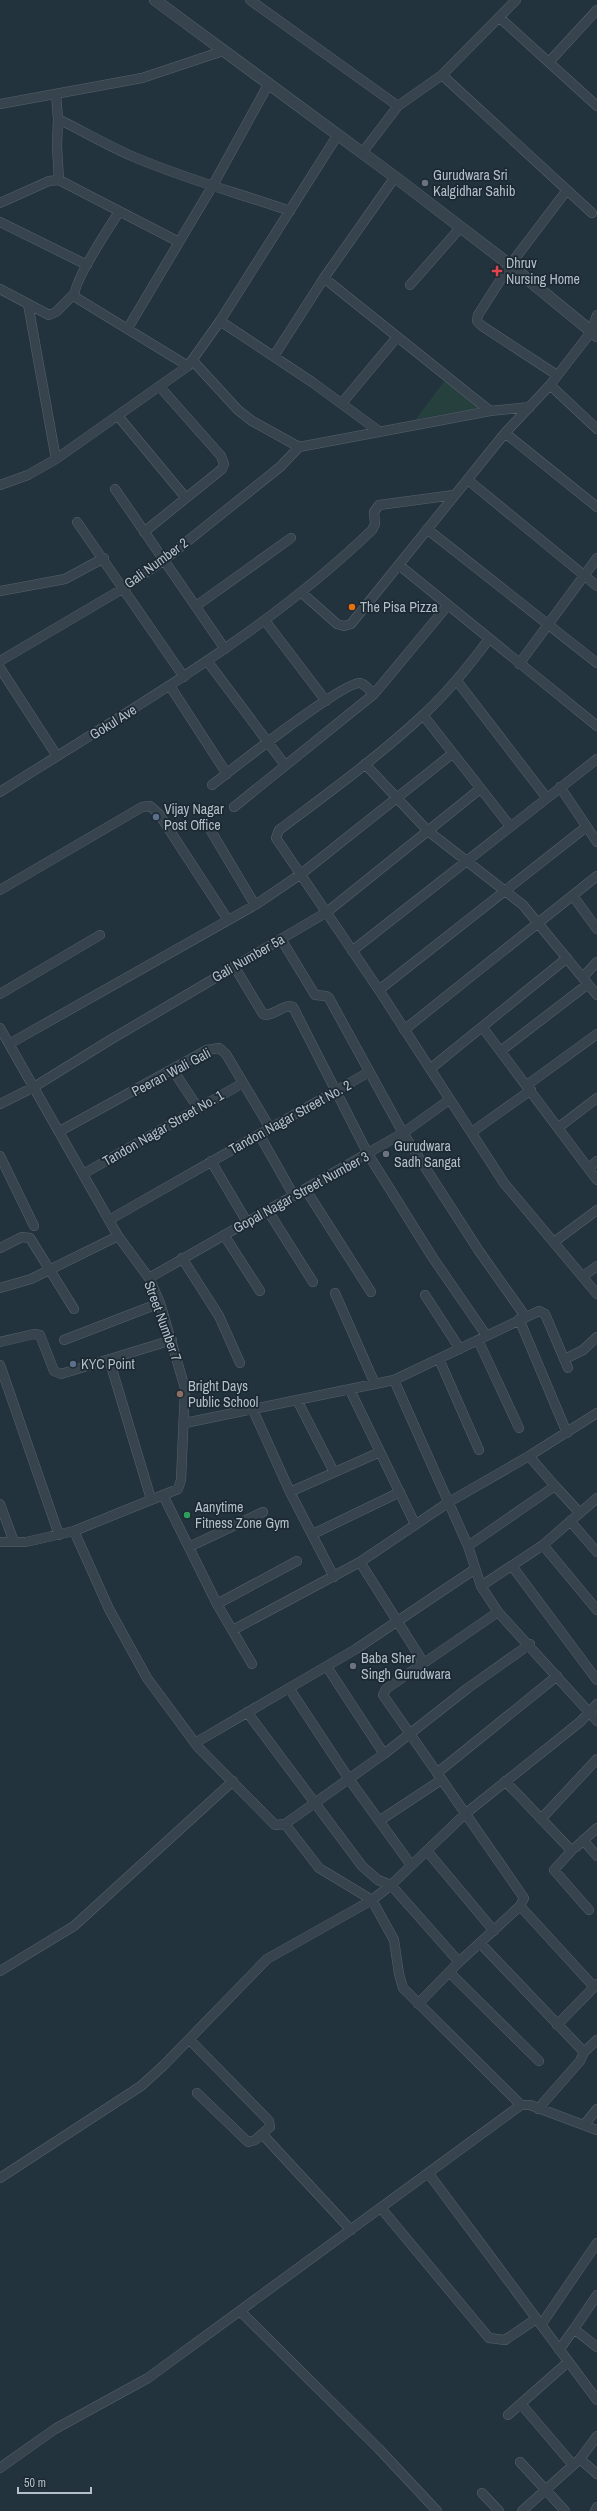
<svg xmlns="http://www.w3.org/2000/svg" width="597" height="2511" font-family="'Archivo Narrow',sans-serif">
<rect width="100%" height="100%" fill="#23333d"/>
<path fill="#26403e" d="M446,379L479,408L416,419Z"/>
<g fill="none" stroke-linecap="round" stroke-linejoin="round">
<g stroke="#55626b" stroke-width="10">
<path id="minor" d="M250,0L398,106
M500,18L597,106
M549,62L597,10
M442,75L592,213
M56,94L58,119C83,131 108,146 134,157C185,179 238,193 290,211
M0,104L142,78L223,51
M58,119L57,146L59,180
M362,153L398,106L442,75L516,0
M0,203L49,181L59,180L179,242
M119,212C110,226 71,285 75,297L188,366
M0,222L87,265
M324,278L490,411
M410,285L460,228
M0,289L49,315L56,312L74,294
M28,304L56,459
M220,321L312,382L380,432
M128,328L213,185L268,85
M274,356L324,278L395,177
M193,361L238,410L252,421L299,447L490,411L530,407
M557,375L482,326L477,321L478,315L510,265L567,190
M550,385L597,429
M342,403L397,337
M118,416L186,498
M505,433L597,507
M468,480L597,586
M0,485L28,475L56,459L188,366L220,321L337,136
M115,489L225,649
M77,522L184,677
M427,529L597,663
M144,532L222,469L224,464L221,456L160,387
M399,565L597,726
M0,591L65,579L104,558
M302,593L337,624L344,626L351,624L505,433L550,385L591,332L597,315
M196,606L291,538
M266,622L326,701
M489,639C469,666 448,692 423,715C378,757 328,793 279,830L276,838L379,990L504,1183L597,1294
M0,661L124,588L164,560L280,467L299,447
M208,662L285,765
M519,664L597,558
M0,668L57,756
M457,681L546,797
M170,686L227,774
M423,715L510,826
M365,764L428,831L523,905L597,995
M212,785C231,770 344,681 360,683C365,684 370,691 374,694
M560,787L597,842
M0,792C129,710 261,637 372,530L375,524L374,512L379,505L454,495
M234,807L374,694L448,605
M211,831L255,905
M0,890L142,807L150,806L159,814L228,920
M573,896L597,929
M281,939L315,995L326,996L329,998L403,1133L479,1251L525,1316
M352,951L597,759
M234,966L263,1014C273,1018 283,1003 293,1007L368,1154L433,1258L486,1335
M583,977L597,962
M379,990L586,827
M0,994L100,935
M0,1028L118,1236L149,1278L160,1303L185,1388L181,1480L178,1489L74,1531L26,1542H0
M483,1028L597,1180
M404,1030L597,876
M9,1044L255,905L301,874L452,754
M502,1050L588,984
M430,1069L567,958
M173,1070L198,1108
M527,1085L597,1034
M0,1104L34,1087L110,1040L327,912L480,789
M559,1127L597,1098
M60,1131L207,1050L219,1048L226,1054L270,1128
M472,1132L531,1090
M259,1134L294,1196
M0,1156L34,1226
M211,1161L247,1222
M589,1168L597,1161
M83,1174L243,1083
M306,1190L371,1292
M268,1211L313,1282
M109,1220L369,1072
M224,1235L260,1291
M554,1242L597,1210
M0,1248L22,1237L30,1238L74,1309
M182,1258L219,1316L240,1363
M583,1276L597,1266
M149,1278L403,1133L449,1100
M0,1288L31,1279L118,1236
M335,1293L375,1384
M425,1295L460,1349
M519,1319L567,1433
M64,1340L160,1303
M478,1340L519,1428
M0,1342L34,1334L40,1335L54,1371L61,1374L172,1340
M109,1359L151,1499
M439,1359L479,1450
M565,1359L583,1350L597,1337
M0,1365L59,1535
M394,1380L468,1546L481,1586L498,1612L386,1689L383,1695L524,1898L520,1906L459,1962L418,2004
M350,1390L415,1524
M297,1400L334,1472
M253,1410L290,1492L334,1577
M185,1423L394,1380L539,1311L545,1314L568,1368
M555,1486L579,1512
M290,1492L380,1452
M163,1495L217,1604L252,1664
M0,1504L14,1542
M570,1521L597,1552
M74,1531L109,1609L147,1678L198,1747L275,1825L285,1824L384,1754L468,1688L530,1644
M313,1534L400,1492
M543,1545L597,1610
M468,1546L555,1486L529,1456
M189,1547L263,1512
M360,1562L423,1662
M512,1566L597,1680
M481,1586L543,1545L597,1498
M217,1604L297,1561
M498,1612L597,1721
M233,1630L360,1562L449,1502L529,1456L597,1413
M327,1667L384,1754
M289,1688L349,1779L411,1865
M247,1712L362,1866L378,1880L391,1885L459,1962
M195,1743L356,1649L475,1569
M437,1773L557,1676
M505,1781L570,1849L576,1847L597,1828
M541,1819L597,1759
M379,1821L441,1780
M285,1824L319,1868L372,1900L394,1940L399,1974L403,1988L521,2105
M583,1840L597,1856
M573,1849L554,1870L589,1910
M427,1851L494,1931
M520,1906L594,1987
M480,1943L584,2052L580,2061L538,2109
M0,1971L74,1926L233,1781
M449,1972L539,2061
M557,2025L597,1984
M189,2039L269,2121L270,2127L255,2140L248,2142L197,2093
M584,2052L597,2040
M584,2125L597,2109
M263,2135L351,2230
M429,2174L597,2400
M0,2178L141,2086L164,2065L267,1959L372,1900L391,1885L465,1814L580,1722L597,1704
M381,2208L489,2338L505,2340L536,2319
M597,2295L574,2329L597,2347
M240,2311L379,2449L437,2511
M541,2325L597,2243
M559,2350L574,2329
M521,2404L573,2465
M508,2415L568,2362
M580,2459L597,2474
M520,2462L565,2511
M0,2468L55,2429L148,2378L521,2105H530L597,2130
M482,2493L499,2511
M522,2511L580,2459L597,2436
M595,2511L597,2507"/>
</g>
<g stroke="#55626b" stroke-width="12">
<path id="tertiary" d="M155,0L395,177L510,265L597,336"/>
</g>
<use href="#minor" stroke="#37444d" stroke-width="9"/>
<use href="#tertiary" stroke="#37444d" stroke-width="11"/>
</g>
<g fill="#6b7280" stroke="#1c2932" stroke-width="1.5">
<circle cx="425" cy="183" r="4"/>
<circle cx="386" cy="1154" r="4"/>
<circle cx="353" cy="1666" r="4"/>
</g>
<path fill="#e0444e" stroke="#1c2932" stroke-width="1.5" d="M495 265h4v4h4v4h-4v4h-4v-4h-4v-4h4z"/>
<circle fill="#e8710a" stroke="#1c2932" stroke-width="1.5" cx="352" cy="607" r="4"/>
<g fill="#5c6f8a" stroke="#1c2932" stroke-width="1.5">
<circle cx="156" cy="817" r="4"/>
<circle cx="73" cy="1364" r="4"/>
</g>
<circle fill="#8d6e63" stroke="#1c2932" stroke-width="1.5" cx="180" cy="1394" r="4"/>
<circle fill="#2e9e5b" stroke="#1c2932" stroke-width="1.5" cx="187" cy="1515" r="4"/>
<g text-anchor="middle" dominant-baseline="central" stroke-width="3.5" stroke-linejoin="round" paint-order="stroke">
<g font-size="14" fill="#b3bfc9" stroke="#1c2932" text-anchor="start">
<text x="433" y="175">Gurudwara Sri<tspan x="433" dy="16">Kalgidhar Sahib</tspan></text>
<text x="506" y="263">Dhruv<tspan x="506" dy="16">Nursing Home</tspan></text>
<text x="360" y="607">The Pisa Pizza</text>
<text x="164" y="809">Vijay Nagar<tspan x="164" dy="16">Post Office</tspan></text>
<text x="394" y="1146">Gurudwara<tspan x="394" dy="16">Sadh Sangat</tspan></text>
<text x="81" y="1364">KYC Point</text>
<text x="188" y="1386">Bright Days<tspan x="188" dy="16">Public School</tspan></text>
<text x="195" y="1507">Aanytime<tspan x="195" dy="16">Fitness Zone Gym</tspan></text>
<text x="361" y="1658">Baba Sher<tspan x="361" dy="16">Singh Gurudwara</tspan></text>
</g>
<g font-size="14" fill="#b3bfc9" stroke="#1c2932">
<text transform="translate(156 563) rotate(-36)">Gali Number 2</text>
<text transform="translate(113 722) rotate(-32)">Gokul Ave</text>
<text transform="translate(248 958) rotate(-30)">Gali Number 5a</text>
<text transform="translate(171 1072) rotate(-28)">Peeran Wali Gali</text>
<text transform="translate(290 1117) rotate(-29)">Tandon Nagar Street No. 2</text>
<text transform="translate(163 1128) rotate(-30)">Tandon Nagar Street No. 1</text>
<text transform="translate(301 1192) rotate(-29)">Gopal Nagar Street Number 3</text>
<text transform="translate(163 1321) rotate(70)">Street Number 7</text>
</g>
</g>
<path d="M18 2487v6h73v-6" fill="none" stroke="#b3bfc9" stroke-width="2"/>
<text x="24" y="2487" font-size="12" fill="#b3bfc9" stroke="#1c2932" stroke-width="3" paint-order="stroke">50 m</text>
</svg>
